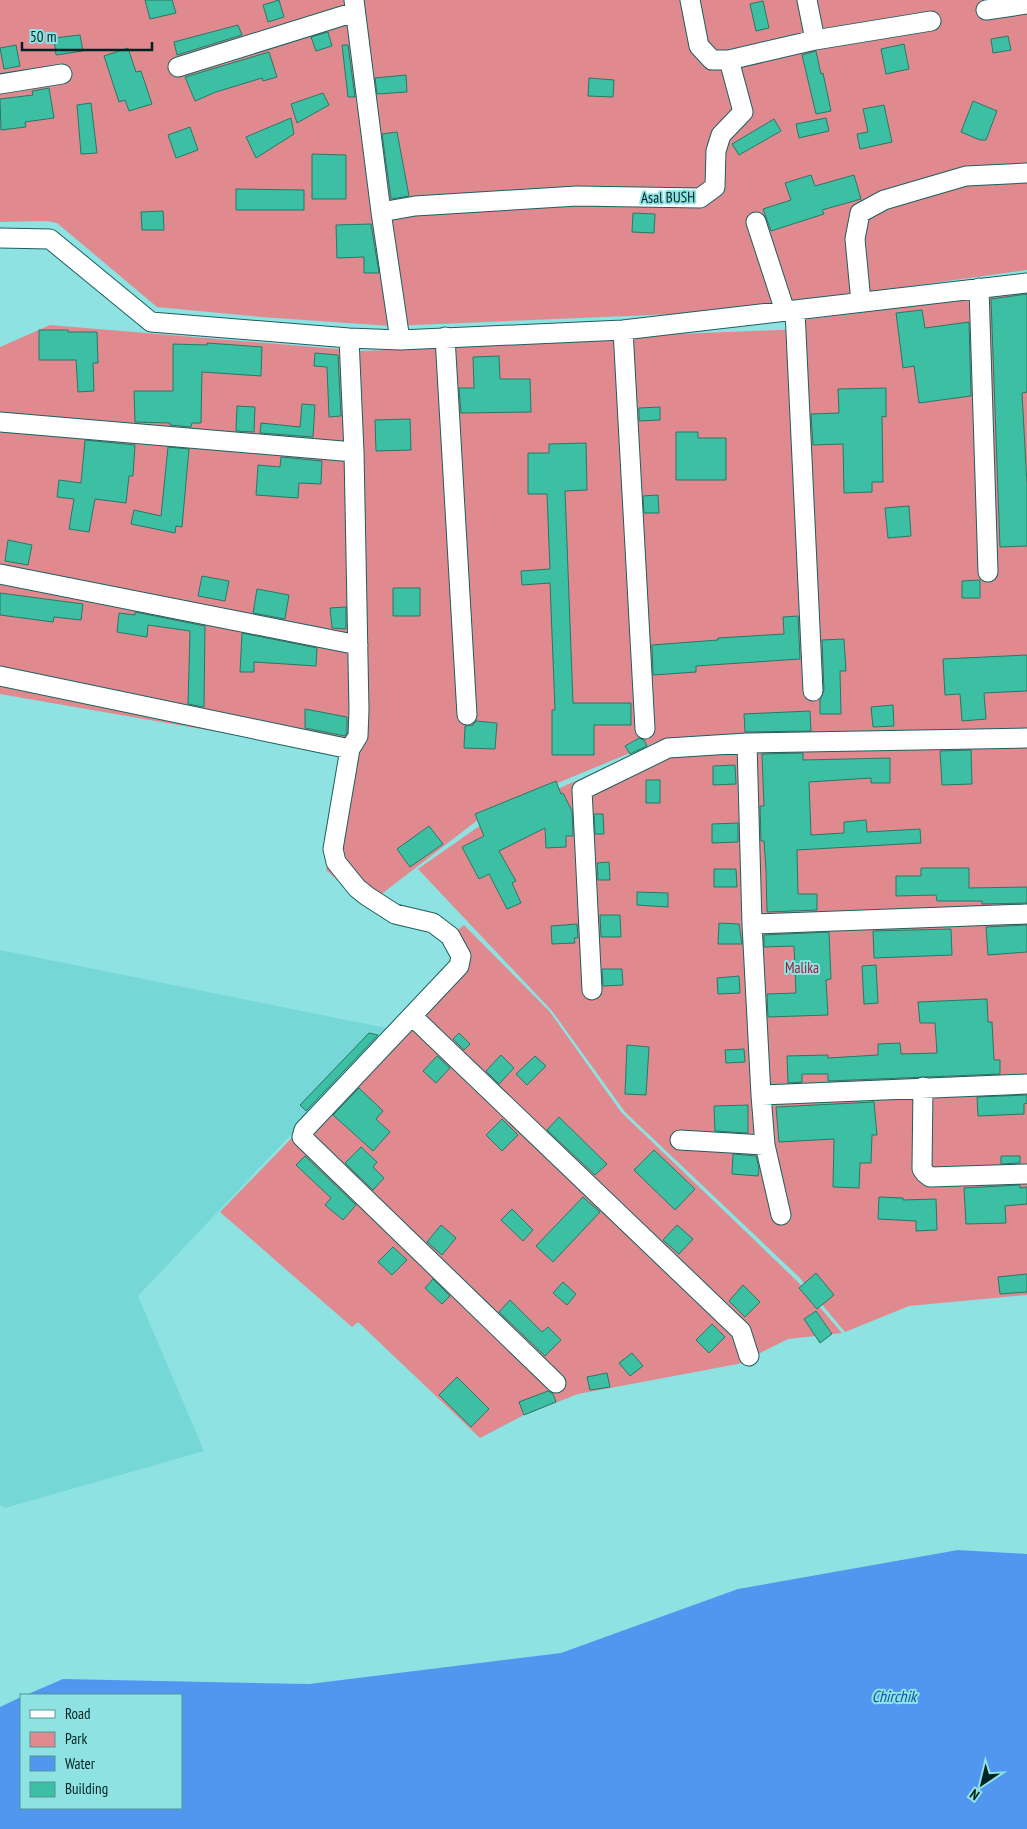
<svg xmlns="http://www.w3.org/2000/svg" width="1027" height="1829" font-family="'PT Sans Narrow',sans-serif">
<rect width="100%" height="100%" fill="#8ee2e2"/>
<path fill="#76d7d7" d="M0,950L391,1029L138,1296L204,1451L5,1508L0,1505Z"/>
<path fill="#e08a90" d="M0,0H1027V270L789,303L676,314L391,326L261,317L157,307L57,223L46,221L0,222Z
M1027,292V730L661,740L488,812L366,906L326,870L351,755L0,694V347L50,325L362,351L555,343L631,336L802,329L801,320Z
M1027,740V1295L909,1306L845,1332L799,1277L625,1112L552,1011L418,869L488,820L661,743Z
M464,925L550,1012L621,1112L797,1281L842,1333L788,1339L738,1364L578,1394L524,1415L480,1438L358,1322L352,1327L220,1212L464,960L450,936Z"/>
<path fill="#5197ef" d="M958,1550L1027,1554V1829H0V1707L21,1697V1808H181V1695H26L63,1679L309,1684L561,1653L738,1589Z"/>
<path fill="#3dbfa3" stroke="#277866" d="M145,0H172L176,13L150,19Z
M279,0L284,17L268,22L263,5Z
M763,1L769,28L756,31L750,4Z
M238,25L242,35L177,55L174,42Z
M328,32L332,46L316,51L311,37Z
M80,35L83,51L56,55L54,38Z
M1008,36L1011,50L993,53L991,39Z
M904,44L909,69L886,74L881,49Z
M16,45L20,66L4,69L0,48Z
M342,45H348L355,97H348Z
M128,48L136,72L141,71L152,104L129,111L125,100L119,102L104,56Z
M816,51L821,74L823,73L831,111L816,114L802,55Z
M269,52L277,77L263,81L262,78L216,92L195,101L185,77Z
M406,75L407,92L377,94L375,78Z
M589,78L614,80L613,97L588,96Z
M49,88L54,118L25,122L26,127L1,130L0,99L33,95L32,91Z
M323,93L329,105L297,123L291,104Z
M973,101L997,111L986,140H980L961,132Z
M91,103L97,153L81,154L77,105Z
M884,105L892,142L860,149L857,134L868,132L863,109Z
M291,118L294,134L256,158L246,137Z
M826,118L829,131L799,138L796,124Z
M774,119L781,131L739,155L732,144Z
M190,127L198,150L176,158L168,135Z
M397,132L409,196L391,199L382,134Z
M312,154L346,155V199H312Z
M811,175L815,186L854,175L861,199L822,210L824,214L771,231L763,209L791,200L785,183Z
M236,189L304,190V210H236Z
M163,211L164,230H142L141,212Z
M633,213L655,214L654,233L632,232Z
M371,224L379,273H364V257L337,258L336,225Z
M1027,294V392L1022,393L1027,484V546L1000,547L991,299Z
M922,310L925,328L969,322L971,396L919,403L914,366L903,368L896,313Z
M39,330H68V332H97L98,363H93L94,391L78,392L76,360H39Z
M207,343L262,347L261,376L202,372L201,423H192L191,427L170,425V423L135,422L134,391H173V344L207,345Z
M315,353L338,355L341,416L329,417L327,367L314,366Z
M499,356L500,379H530L531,412L461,413L459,388H474L473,357Z
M886,388V417L882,416L883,482H872V492L844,493L843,444L813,445L811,414L839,413L838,389Z
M302,404L315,405L313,437L260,433L261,423L300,427Z
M237,406L255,407L254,432L236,431Z
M660,407V420L639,421V408Z
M410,419L411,450L376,451L375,420Z
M676,432H698V438H726V480H676Z
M85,440L135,445L133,476H129L126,503L95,499L89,532L69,529L74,499L57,497L59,480L81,483Z
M586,443L587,490L565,491L573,703H631V725H594V755H552V710H555L550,583L522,585L521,571L550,569L547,494H528V453H549V444Z
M168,447L189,449L182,527L176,526L175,533L131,524L134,510L161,516Z
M281,457L322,461L321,484L299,483L298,498L256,495L258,465L280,467Z
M658,495L659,513H644L643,496Z
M909,506L911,536L888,538L885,508Z
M8,540L32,545L28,565L5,561Z
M202,576L229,581L225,601L198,596Z
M980,580V598H962V581Z
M393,588H420V616H393Z
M257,589L289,595L285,619L253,613Z
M0,593L83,604L81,620L54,617L53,622L0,615Z
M346,607V629L332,628L330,608Z
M135,612L205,626L204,707L188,704L190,631L148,625L147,637L117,632L119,613L135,615Z
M798,616L800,659L696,666V672L653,675L652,645L718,640V638L784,634L783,617Z
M242,633L317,648L316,666L254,662V672H240Z
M844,639L846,671H840L841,714H820V700L824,690L822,640Z
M1027,655V691L984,693L986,719L962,721L960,694L945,695L943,659Z
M893,705L894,726L873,727L871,707Z
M305,709L347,717V733L345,736L305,728Z
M810,711L811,731L745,732L744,714Z
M476,721L497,723L495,749L464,748L465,726L473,725Z
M639,738L644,740L647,746L630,754L625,746Z
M971,750L972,784L942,785L940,751Z
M803,753V760L890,758V783H871V778L809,782L811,835L844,833V822L866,820L867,832L920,829L921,843L797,850L798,894H817V910L767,912L766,870L764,841H761L760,806H764L762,754Z
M735,765L736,784L713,785V766Z
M646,780H660V803H646Z
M556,781L561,794L563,793L572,811L573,836H566V847L546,848L545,828L499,851L516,881L512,883L521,903L507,909L489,874L479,879L462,847L484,836L475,814Z
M594,814H603L604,834H595Z
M738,823V842L712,843V824Z
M429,826L443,844L410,867L397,849Z
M609,862L610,880H598L597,863Z
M921,868H969V888L1027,887V903L982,904V901H937L936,895L896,896V876H921Z
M714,869H736L737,887H714Z
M637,892L668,893V907L637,905Z
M600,915H620L621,937H601Z
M719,923L739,924L742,944H718Z
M577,924L578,938H574L575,943L552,944L551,926Z
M1027,925V952L988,955L986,927Z
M951,929L952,955L874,958L873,931Z
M829,932L831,979L826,980L828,1015L768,1017L767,994L796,993L794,946L764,947V935Z
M876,965L878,1003L864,1004L862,966Z
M602,969H622L623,985L603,986Z
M739,976L740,993L718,994L717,978Z
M987,999L988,1022H992L994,1060H1000V1074L828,1081V1074H802V1082L788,1083L787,1056L828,1055V1058L878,1055V1044L900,1043L901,1054L937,1053L935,1023H920L918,1002Z
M369,1033L378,1035L306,1111L300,1105Z
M459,1033L470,1044L464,1050L453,1039Z
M627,1045L649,1047L646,1095L625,1094Z
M744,1049L745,1062L726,1063L725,1050Z
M501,1055L514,1068L499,1084L486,1071Z
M437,1056L450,1068L436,1083L423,1071Z
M535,1056L546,1066L527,1085L516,1074Z
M359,1088L383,1111L376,1119L390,1132L373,1151L333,1115Z
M1027,1095V1103L1024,1104V1114L978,1116L977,1097Z
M874,1102L877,1135H872L871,1163H860L859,1188L833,1187L834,1139L779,1142L776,1107Z
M748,1105V1133L715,1131L714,1106Z
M559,1117L607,1164L595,1175L547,1130Z
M502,1119L518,1135L502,1151L486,1135Z
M361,1147L377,1162L373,1167L384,1178L373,1190L345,1163Z
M654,1150L695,1189L675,1210L634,1170Z
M733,1154L756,1156L759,1169L758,1176L732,1174Z
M305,1156L356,1205L343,1220L325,1205L331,1198L296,1165Z
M1001,1156H1020V1163L1001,1164Z
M1020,1185V1188L1027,1187V1204L1005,1206L1006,1223L966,1224L964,1188Z
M583,1197L600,1212L553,1262L536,1246Z
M879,1197L903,1198V1200L936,1199L937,1230L916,1231V1221L878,1219Z
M512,1209L533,1230L523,1241L501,1220Z
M441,1225L456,1238L442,1255L427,1242Z
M677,1225L693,1239L679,1254L663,1240Z
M393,1247L407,1260L392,1275L378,1262Z
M816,1273L834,1295L817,1309L799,1288Z
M1027,1274V1292L1000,1294L998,1277Z
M433,1279L450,1296L442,1304L425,1288Z
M563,1282L576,1294L567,1305L553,1293Z
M743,1285L760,1302L745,1317L729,1301Z
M510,1300L542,1332L548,1327L561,1340L545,1356L499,1312Z
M816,1311L832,1334L820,1343L804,1319Z
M712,1324L725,1337L709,1353L696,1340Z
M632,1353L643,1366L630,1376L619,1363Z
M607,1373L610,1387L590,1390L587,1377Z
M457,1377L489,1409L471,1427L439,1395Z
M548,1391L553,1394L556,1402L524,1415L519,1402Z"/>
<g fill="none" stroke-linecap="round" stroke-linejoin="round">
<g stroke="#1c5f60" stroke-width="21">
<path id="minor" d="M354,0L381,212L400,340
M690,0L699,46L712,60H729
M986,10L1027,4
M815,40L931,21
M178,67L355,12
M0,84L62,74
M381,212L415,206L577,196L700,198L715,187L716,151L721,135L743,112L729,60L815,40L807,0
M756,222L785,311
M0,238L50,239L151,322L349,338L400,340L623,330L1027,283
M979,288L988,572
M861,302L855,239L860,213L884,200L966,176L1027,173
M795,311L813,691
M623,330L645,729
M445,337L467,715
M349,338L354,452L359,710L358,736L350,749L333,849L336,862L357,888L367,896L395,914L433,923L450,936L461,956L459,966L304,1130L302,1137L556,1383
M0,422L354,452
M0,574L358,645
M0,676L350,749
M747,743L752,924L761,1095L765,1145L781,1215
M752,924L1027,914
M592,990L582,790L668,748L747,743L1027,738
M412,1016L741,1331L749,1356
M923,1087L922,1169L925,1173L930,1177L1027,1174
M761,1095L1027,1084
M680,1140L765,1145"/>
</g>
<use href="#minor" stroke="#fff" stroke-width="19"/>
</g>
<g text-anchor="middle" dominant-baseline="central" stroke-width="4" stroke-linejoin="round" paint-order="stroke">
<g font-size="15" fill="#022" stroke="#8ee2e2">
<text transform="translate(668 197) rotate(-1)">Asal BUSH</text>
</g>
<g font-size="15" fill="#902337" stroke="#8ee2e2">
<text x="802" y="967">Malika</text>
</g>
<g font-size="16" font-style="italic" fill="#0c55a3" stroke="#8ee2e2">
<text x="894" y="1696">Chirchik</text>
</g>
</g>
<rect x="20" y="1694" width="162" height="115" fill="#8ee2e2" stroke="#559595"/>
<rect x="30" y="1710" width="25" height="8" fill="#ffffff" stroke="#559595"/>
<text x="65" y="1719" font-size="15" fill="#002222">Road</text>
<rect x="30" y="1732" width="25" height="15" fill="#e08a90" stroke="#559595"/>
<text x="65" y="1744" font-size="15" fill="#002222">Park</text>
<rect x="30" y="1756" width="25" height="15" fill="#5197ef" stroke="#559595"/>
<text x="65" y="1769" font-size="15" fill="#002222">Water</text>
<rect x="30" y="1782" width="25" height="15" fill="#3dbfa3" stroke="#559595"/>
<text x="65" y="1794" font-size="15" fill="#002222">Building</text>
<g transform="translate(982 1784) rotate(215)" stroke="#8ee2e2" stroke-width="4" paint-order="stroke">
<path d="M0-4L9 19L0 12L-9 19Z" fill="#002222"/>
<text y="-8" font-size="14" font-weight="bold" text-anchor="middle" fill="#002222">N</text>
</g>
<path d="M22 42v8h130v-8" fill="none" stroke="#002222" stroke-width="2.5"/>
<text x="30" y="42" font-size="15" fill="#002222" stroke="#8ee2e2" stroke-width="4" paint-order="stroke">50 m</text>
</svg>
